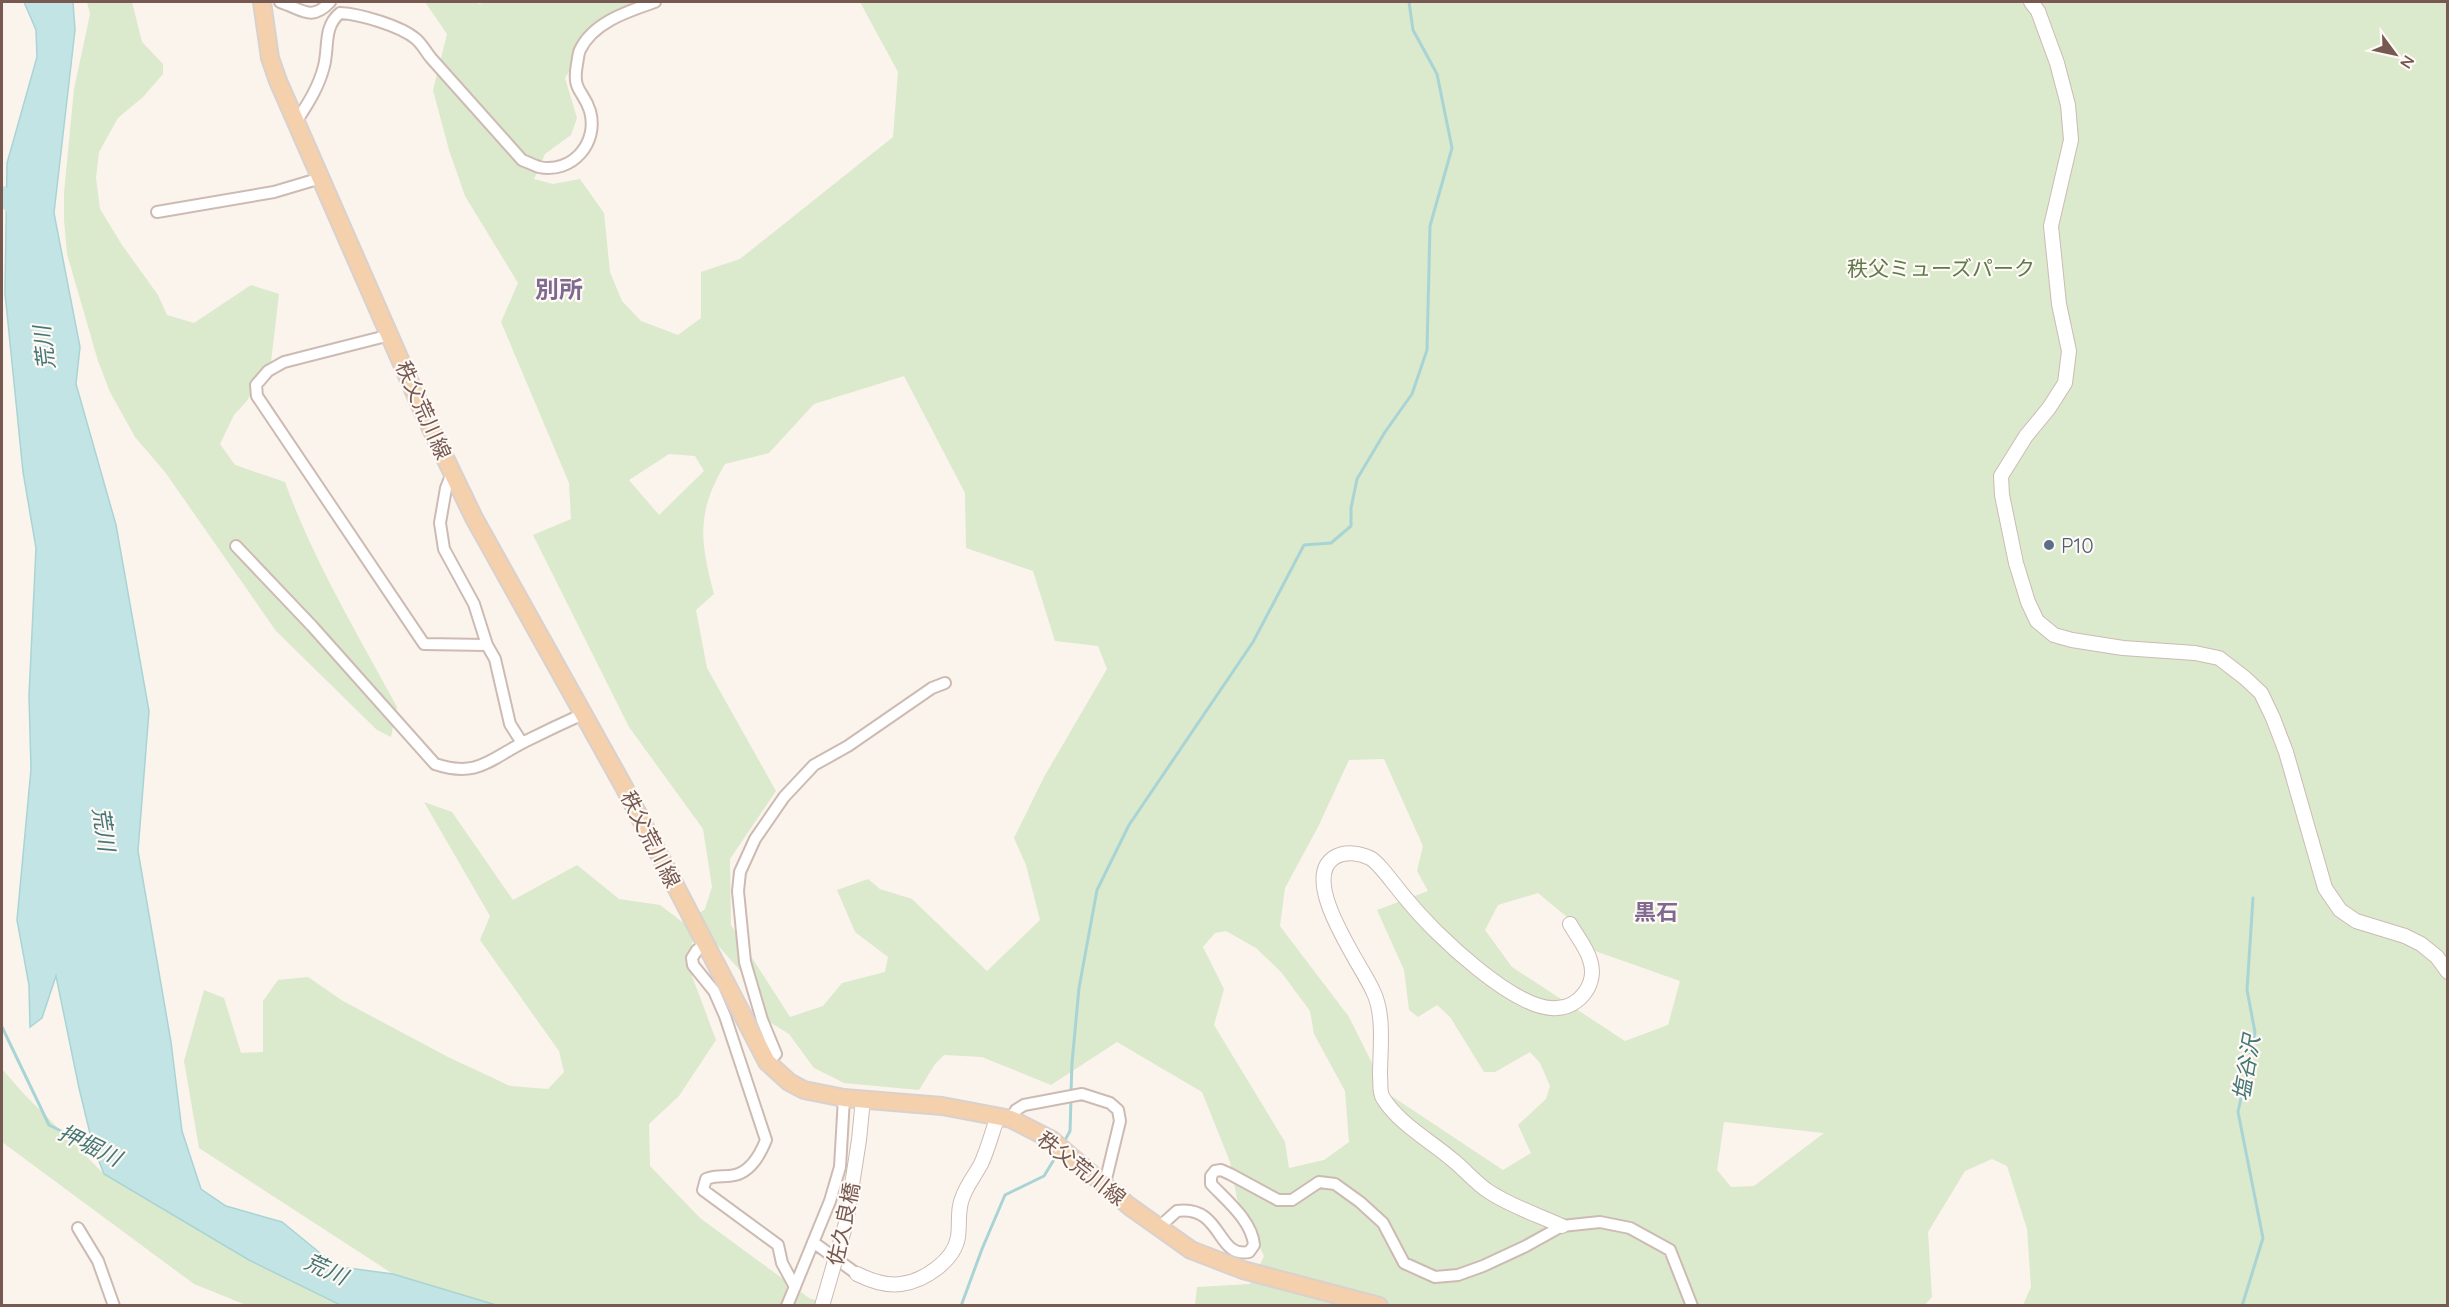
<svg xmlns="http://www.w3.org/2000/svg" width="2449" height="1307" font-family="Quicksand,'Noto Sans JP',sans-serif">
<rect width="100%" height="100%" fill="#fbf4ed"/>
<path fill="#dbe9cc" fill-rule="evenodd" d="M87,2H132L142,42L163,64V74L143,97L118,118L99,152L96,178L100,209L122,245L158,295L167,315L194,323L251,285L279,294L271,362L246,402L234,415L220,444L235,465L285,482C313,560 357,633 397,707L391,737L377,730L276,631L165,472L135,437L110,392L98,361L67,254L64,220V193L74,89L90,14Z
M425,2H477L479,4L486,2H655L592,36L565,78L577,118L571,135L545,154L534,179L553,184L580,179L604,213L610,272L622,301L641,321L678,335L701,318V272L740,259L893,137L898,72L860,2H2447V1305H2023L2031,1287L2027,1229L2007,1166L1992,1159L1965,1171L1928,1232L1932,1297L1925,1305H1195L1197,1287L1250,1284L1264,1256L1237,1199L1230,1162L1202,1092L1117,1042L1051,1085L982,1057L944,1055L935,1064L919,1090L844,1083L814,1068L789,1034L768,1021L762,995L713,940L694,938L686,960L716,1040L679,1096L649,1124L650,1166L700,1218L809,1298L830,1305H496L393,1274L199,1148L184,1061L204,990L224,998L241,1053L263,1052V1001L278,980L308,977L343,1001L448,1057L510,1086L548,1089L564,1072L559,1051L480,940L490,916L424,802L452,812L513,900L577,865L619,899L660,905L685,924L705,909L712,887L703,829L629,727L533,535L571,519L569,483L501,322L518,283L465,196L449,150L433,90L447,34ZM904,376L965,493L966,548L1033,571L1055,641L1098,646L1107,669L1044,777L1014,838L1026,865L1040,920L987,971L912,899L880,889L868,879L837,890L855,932L888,957L885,972L842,983L823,1006L790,1017L731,925L730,859L776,791L707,668L696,610L714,594C700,541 696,513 725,464L769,453L814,404ZM669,454L695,456L704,471L659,515L629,480ZM1384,759L1423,846L1417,871L1428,891L1377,910L1404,970L1409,1010L1418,1017L1437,1005L1450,1017L1484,1072H1495L1530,1052L1540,1063L1550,1086L1546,1099L1518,1125L1531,1153L1503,1170L1387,1093L1349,1017L1280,926L1285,888L1318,827L1349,760ZM1538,893L1567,917L1595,951L1680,981L1668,1025L1625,1041L1512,967L1485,930L1498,905ZM1226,931L1256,948L1281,972L1310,1011L1314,1034L1345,1091L1349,1142L1324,1160L1289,1168L1285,1142L1214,1025L1224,989L1203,947L1215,933ZM1724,1122L1823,1133H1824L1754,1186L1731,1187L1717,1170Z
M2,1069L23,1093L104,1174L249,1260L338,1305H246L194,1284L2,1142Z"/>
<path fill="#c2e4e4" stroke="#a9d4d5" stroke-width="1.5" d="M24,2H73L75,30L54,213L80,347L76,384L116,525L149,711L138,851L171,1042L182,1131L201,1189L226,1206L282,1222L325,1257L341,1267L393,1274L496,1305H340L249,1260L104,1174L93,1146L79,1088L56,976L42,1018L30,1027L29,985L17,920L31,769L29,696L36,548L23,472L5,293L7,163L37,57L36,30Z"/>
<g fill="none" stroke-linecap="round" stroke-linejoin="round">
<path stroke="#a9d4d5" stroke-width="3" d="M2,1027L49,1125L95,1148
M1071,1093L1072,1063L1079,988L1097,890L1129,825L1253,642L1304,545L1331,543L1351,526V508L1357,479L1385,432L1412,394L1427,350L1430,226L1452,148L1437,74L1413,30L1409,2
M1064,1142L1070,1131L1071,1099
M961,1306L982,1249L1005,1195L1044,1176L1058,1153
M2242,1306L2263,1238L2238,1112L2255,1032L2247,990L2253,898"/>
<path stroke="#c2e4e4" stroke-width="18" d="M2,195L23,215"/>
<g stroke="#cdbbb3" stroke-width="14">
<path id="minor" d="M280,2C302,9 311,22 330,2
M296,122C307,105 319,87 324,66C329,47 323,27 340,13C360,14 401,26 416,39C422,44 426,52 431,58L522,160C527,162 533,165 539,167C572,174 599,143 590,111C583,89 572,92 577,64C578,60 578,54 580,50C593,22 629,11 655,2
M157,212L274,192L321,178
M390,335L284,362L268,371L256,385L257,396L424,644L487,645
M452,473L446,488L440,523L444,549L474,604L487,645L495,659L510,724L522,743
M236,546L312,626L435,764C477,778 489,760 524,742C544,732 563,723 583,714
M705,945L697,950L692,958L693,965L714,991L725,1016L766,1140C760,1155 751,1171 735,1175C724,1178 719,1174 706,1179L703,1190L778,1245L782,1263L795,1287
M767,1062L776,1054L762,1020L745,962L738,891L740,872L755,839L784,797L814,765L848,746L932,688L945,683
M1011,1119L1016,1110L1024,1105L1082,1094L1110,1103L1118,1110L1120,1121L1105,1183
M78,1228L98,1261L114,1306
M1158,1228L1177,1211C1223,1205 1216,1259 1249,1252L1254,1245C1252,1221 1227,1201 1211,1184V1176L1215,1171L1221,1170L1230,1174L1278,1200H1292L1319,1182L1335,1184L1360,1202L1383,1223L1404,1263L1435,1277L1458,1275L1483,1266L1526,1246L1562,1226L1600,1222L1630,1228L1670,1250L1692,1306
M813,1242L857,1274
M787,1306L830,1201L840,1167L844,1098"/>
</g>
<g stroke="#cdbbb3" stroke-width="16">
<path id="tertiary" d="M2031,2L2038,11L2057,63L2068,105L2071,140L2051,226L2059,304L2069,351L2065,383L2049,408L2026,436L2001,476L2002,495L2016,563L2028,602L2037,621L2054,635L2072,640L2123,648L2195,653L2219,658L2245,678L2261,693L2273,718L2286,752L2325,888L2340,910L2356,921L2405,936L2421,944L2437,957L2448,972
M859,1140L863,1099
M1562,1226C1538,1215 1510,1206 1488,1191C1476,1183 1465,1170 1454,1161C1431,1141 1399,1124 1383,1098C1379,1092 1381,1083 1380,1076C1380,1049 1385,1015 1373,991C1361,964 1298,879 1335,857C1345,851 1360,853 1370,858C1380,863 1400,893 1409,902C1434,933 1516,1012 1557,1008C1580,1007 1598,983 1590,960C1587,948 1576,935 1570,924
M857,1274C871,1281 885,1286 901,1284C924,1281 954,1261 958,1237C960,1223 957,1209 963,1196C967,1185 975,1175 981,1164C988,1149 992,1132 998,1116"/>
</g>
<g stroke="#d9d1ce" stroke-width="20">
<path id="primary" d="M262,2L270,58L278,81L423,412L474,518L624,787L767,1062L789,1082L804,1090L844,1098L942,1106L1011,1119L1052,1140L1129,1206L1191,1250L1243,1270L1379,1306"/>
</g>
<use href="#minor" stroke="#fff" stroke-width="10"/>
<use href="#tertiary" stroke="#fff" stroke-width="14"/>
<use href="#primary" stroke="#f4d0ac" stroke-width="16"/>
<g stroke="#cdbbb3" stroke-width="16" stroke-linecap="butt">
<path id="tertiary-bridge" d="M822,1306L846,1223L859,1140"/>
</g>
<use href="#tertiary-bridge" stroke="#fff" stroke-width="14"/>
</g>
<circle fill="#5c6f8a" stroke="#fef9f4" stroke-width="2" cx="2049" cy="545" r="6"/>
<g text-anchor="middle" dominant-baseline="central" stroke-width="4.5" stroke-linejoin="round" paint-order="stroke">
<g font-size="21" fill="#5e7a4a" stroke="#fef9f4">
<text x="1941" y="268">秩父ミューズパーク</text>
</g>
<g font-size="21" fill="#765951" stroke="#fef9f4">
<text transform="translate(424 410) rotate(66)">秩父荒川線</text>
<text transform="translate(651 839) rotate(63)">秩父荒川線</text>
<text transform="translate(1082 1168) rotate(38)">秩父荒川線</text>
<text transform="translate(843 1224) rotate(-78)">佐久良橋</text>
</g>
<g font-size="21" fill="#4e5e75" stroke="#fef9f4" text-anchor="start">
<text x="2061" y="545">P10</text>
</g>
<g font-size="22" font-style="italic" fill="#457778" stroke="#fef9f4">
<text transform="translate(44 348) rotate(-97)">荒川</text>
<text transform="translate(104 829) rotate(81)">荒川</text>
<text transform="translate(2246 1068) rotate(-80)">塩谷沢</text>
<text transform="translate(90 1145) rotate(26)">押堀川</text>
<text transform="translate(326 1269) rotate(24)">荒川</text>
</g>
<g font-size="22" font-weight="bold" fill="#7e6991" stroke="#fef9f4">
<text x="1656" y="912">黒石</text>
</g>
<g font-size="24" font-weight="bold" fill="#7e6991" stroke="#fef9f4">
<text x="559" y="289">別所</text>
</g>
</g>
<rect width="2449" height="1307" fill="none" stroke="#765951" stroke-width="6"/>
<g transform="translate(2395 54) rotate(123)" stroke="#fef9f4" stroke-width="4.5" paint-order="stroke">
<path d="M0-4.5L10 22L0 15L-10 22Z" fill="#765951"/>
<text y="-9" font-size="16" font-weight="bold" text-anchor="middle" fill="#765951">N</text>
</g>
</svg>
